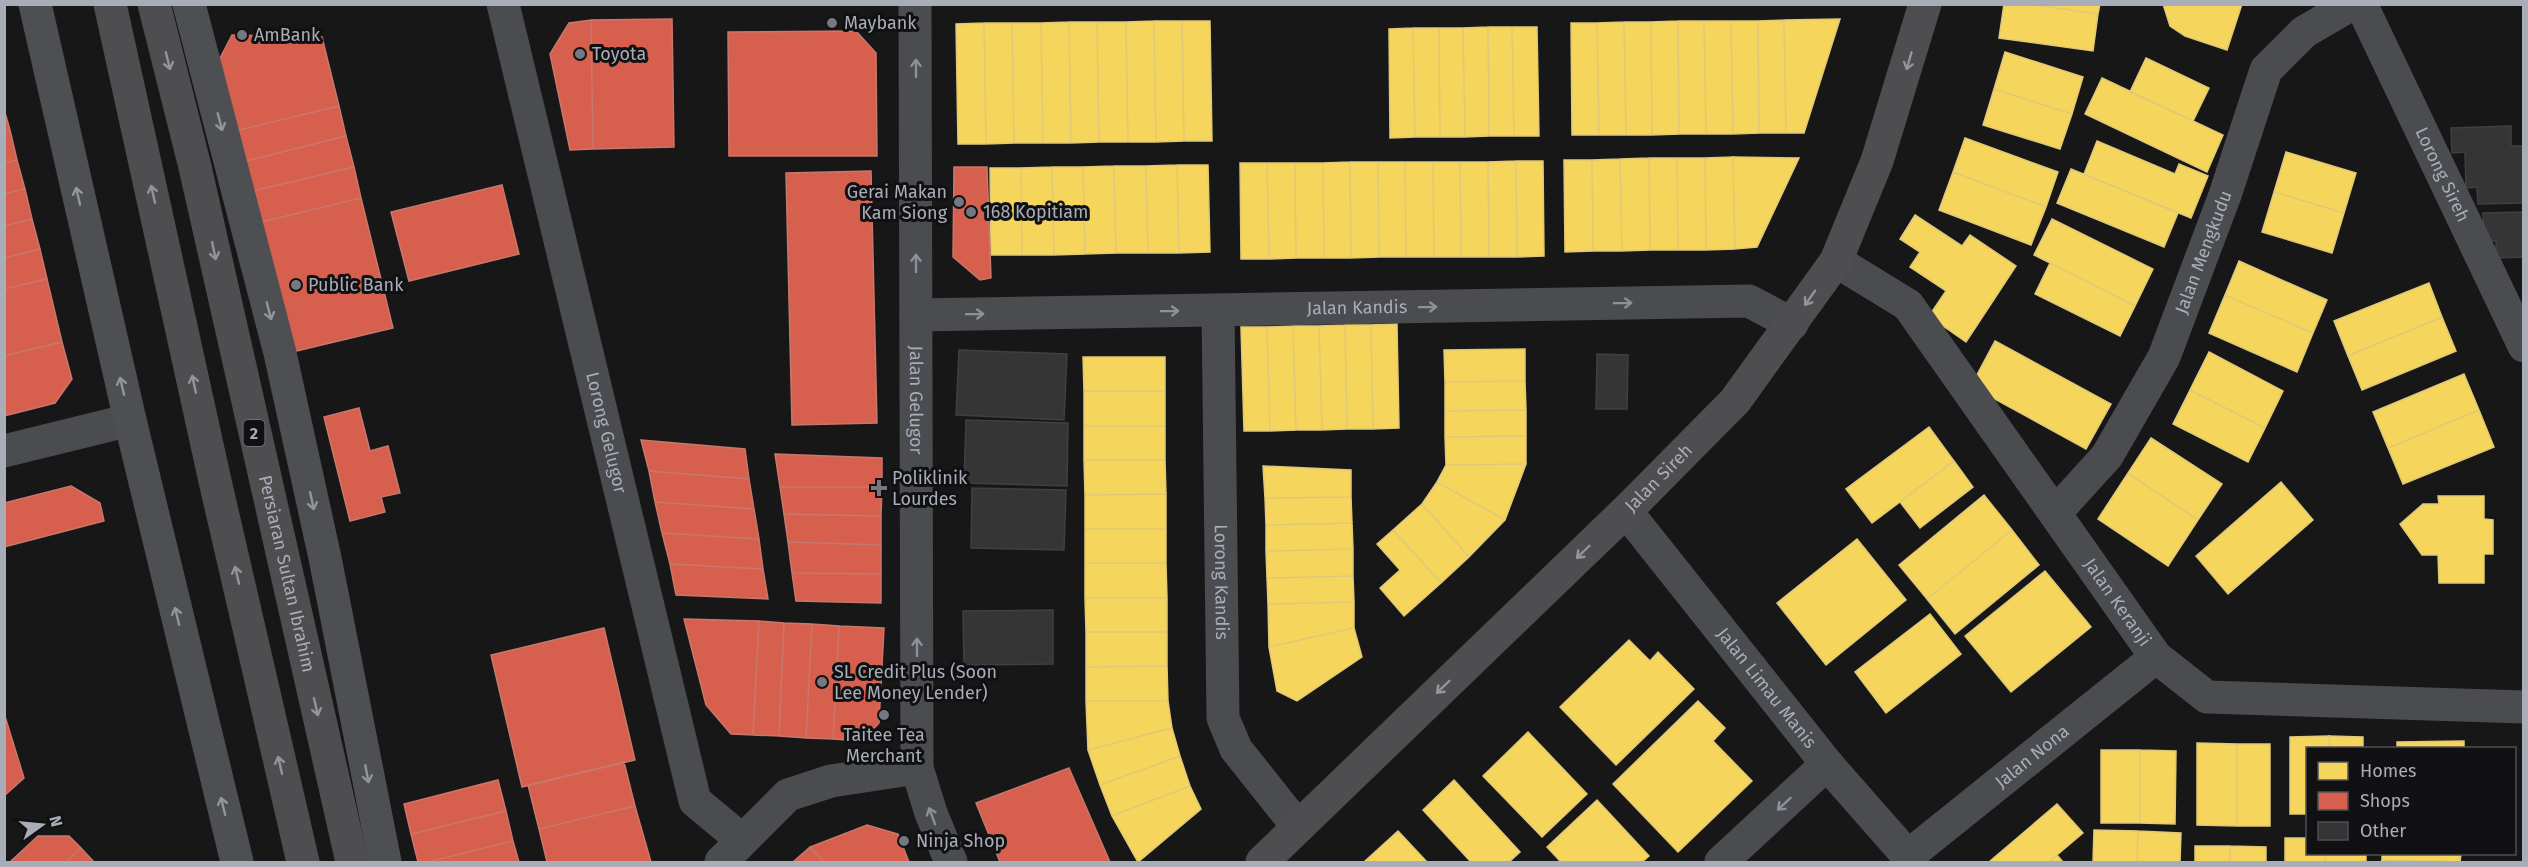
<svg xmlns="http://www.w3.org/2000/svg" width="2528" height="867" font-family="'Fira Sans',sans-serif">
<rect width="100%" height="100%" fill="#171717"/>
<path fill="#f6d55c" stroke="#dfc978" stroke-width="1.5" d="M2004,4H2031L2098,14L2093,51L1999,38Z
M2031,4H2100L2098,14Z
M2163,4H2242L2227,50L2185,36L2170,26Z
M1840,19L1804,133H1786L1784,20Z
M1784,20L1786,133H1759L1758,21Z
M1154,21L1156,142H1128L1126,22Z
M1154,21H1182L1184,141L1156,142Z
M1182,21H1210L1212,141H1184Z
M1678,21H1704L1706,134H1679Z
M1678,21L1679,134L1652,135L1651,22Z
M1704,21H1731L1733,134H1706Z
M1731,21H1758L1759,133L1733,134Z
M1069,22L1071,143H1043L1041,23Z
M1069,22H1097L1099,142L1071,143Z
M1097,22H1126L1128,142H1099Z
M1624,22H1651L1652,135H1626Z
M1624,22L1626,135H1599L1597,23Z
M984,23L986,144H958L956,24Z
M984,23H1012L1014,143L986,144Z
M1012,23H1041L1043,143H1014Z
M1571,23H1597L1599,135H1572Z
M1488,27H1512L1514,136H1489Z
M1488,27L1489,136L1465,137L1463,28Z
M1512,27H1537L1539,136H1514Z
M1413,28H1439L1440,137H1415Z
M1413,28L1415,137L1390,138L1389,29Z
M1439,28H1463L1465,137H1440Z
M2005,52L2083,77L2072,114L1994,89Z
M2146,58L2209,88L2193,121L2130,92Z
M2102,78L2223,135L2207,172L2085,114Z
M1994,89L2072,114L2060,149L1983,125Z
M1965,138L2058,172L2046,207L1953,172Z
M2097,141L2175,174L2179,164L2208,176L2191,218L2084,174Z
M2286,152L2356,173L2344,213L2274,192Z
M1733,157L1799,158L1757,247L1735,249Z
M1733,157L1735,249L1706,250L1705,158Z
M1649,158H1677L1678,250H1650Z
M1649,158L1650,250L1622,251L1620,159Z
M1677,158H1705L1706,250H1678Z
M1620,159L1622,251H1593L1592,160Z
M1564,160H1592L1593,251L1565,252Z
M1516,161L1517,257H1489L1488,162Z
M1516,161H1543L1544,256L1517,257Z
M1350,162L1351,258H1324L1323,163Z
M1350,162H1378L1379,257L1351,258Z
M1378,162H1405L1406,257H1379Z
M1405,162H1433L1434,257H1406Z
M1433,162H1460L1461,257H1434Z
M1460,162H1488L1489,257H1461Z
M1240,163H1267L1269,259H1241Z
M1267,163H1295L1296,258L1269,259Z
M1295,163H1323L1324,258H1296Z
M1177,165H1208L1210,252L1179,253Z
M1177,165L1179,253H1148L1146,166Z
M1114,166H1146L1148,253H1116Z
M1114,166L1116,253L1085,254L1083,167Z
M1052,167H1083L1085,254L1054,255Z
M1052,167L1054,255H1022L1021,168Z
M990,168H1021L1022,255H991Z
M2071,169L2178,213L2164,247L2057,203Z
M1953,172L2046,207L2031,245L1939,210Z
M2274,192L2344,213L2332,253L2262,232Z
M1915,215L1962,246L1970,235L2016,266L1966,342L1929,316L1946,291L1910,267L1920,252L1900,239Z
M2052,219L2153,269L2135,306L2034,255Z
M2239,261L2327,300L2313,333L2225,295Z
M2050,263L2135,306L2120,336L2035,294Z
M2429,283L2442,317L2348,356L2334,321Z
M2225,295L2313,333L2297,372L2209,333Z
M2442,317L2456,351L2362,390L2348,356Z
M1397,324L1399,428L1373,429L1371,325Z
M1345,325L1347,429L1322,430L1319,326Z
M1345,325H1371L1373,429H1347Z
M1293,326L1296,430L1270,431L1267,327Z
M1293,326H1319L1322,430H1296Z
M1241,327H1267L1270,431H1244Z
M1995,341L2111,404L2086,449L1971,386Z
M1525,349V381L1445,382L1444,350Z
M2209,352L2283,391L2265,428L2190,390Z
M1083,357H1165V391H1084Z
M2464,374L2479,410L2388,448L2373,412Z
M1525,381L1526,410L1445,411V382Z
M2190,390L2265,428L2248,462L2173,424Z
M1084,391H1165V426H1084Z
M1526,410V436L1445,437V411Z
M2479,410L2494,447L2403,484L2388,448Z
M1084,426H1165V460H1084Z
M1929,427L1954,461L1872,523L1846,489Z
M1526,436V464L1446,465L1445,437Z
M2151,438L2222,484L2198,520L2128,473Z
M1084,460H1165L1166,494L1085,495Z
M1954,461L1973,487L1920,528L1900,502Z
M1526,464L1505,520L1437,482L1446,465Z
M1263,466L1351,470V497L1265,498Z
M2128,473L2198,520L2168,566L2098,519Z
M1437,482L1505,520L1469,557L1422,504Z
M2281,482L2313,520L2228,594L2196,556Z
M1166,494V529H1085V495Z
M1984,495L2012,530L1927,599L1899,565Z
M2438,496H2484V519L2493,520V554H2484V583H2439L2438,555H2422L2400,524L2423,504H2439Z
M1351,497L1352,523L1266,525L1265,498Z
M1422,504L1469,557L1441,583L1393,530Z
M1352,523L1353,549L1266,551V525Z
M1085,529H1166V563H1085Z
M1393,530L1441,583L1404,616L1380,588L1400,570L1377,544Z
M2012,530L2039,565L1955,634L1927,599Z
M1857,539L1906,600L1826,665L1777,603Z
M1353,549V576L1267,578L1266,551Z
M1085,563H1166L1167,598H1085Z
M2045,571L2091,627L2011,692L1965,636Z
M1353,576L1354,602L1268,604L1267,578Z
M1085,598H1167V632H1086Z
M1354,602V628L1269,647L1268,604Z
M1930,614L1961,654L1886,713L1855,672Z
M1354,628L1362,657L1297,701L1277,691L1269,647Z
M1086,632H1167V666L1086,667Z
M1629,640L1650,661L1658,652L1694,689L1616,765L1560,707Z
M1167,666L1168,701H1086V667Z
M1086,701H1168L1172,728L1088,750Z
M1698,701L1725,728L1713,741L1752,781L1678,852L1613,784Z
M1172,728L1180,756L1100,785L1088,750Z
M1528,732L1587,794L1542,837L1483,776Z
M2329,736L2363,737V748H2329Z
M2329,736V748H2308V814H2290V737Z
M2464,741V748H2397V742Z
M2197,743L2237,744V826L2197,825Z
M2237,744H2270V826H2237Z
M2101,750H2140V823H2101Z
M2140,750L2176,751L2175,824L2140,823Z
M1180,756L1190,786L1112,816L1100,785Z
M1454,780L1520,852L1509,862H1471L1423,810Z
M1190,786L1201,809L1138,862L1112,816Z
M1597,800L1649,856L1642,862H1561L1547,847Z
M2057,804L2083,833L2057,855L2049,862H1989Z
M2094,830L2138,831L2137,862H2093Z
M1398,831L1427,862H1364Z
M2138,831L2181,833L2180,862H2137Z
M2285,838H2308V854H2325V862H2285Z
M2195,846H2230V862H2195Z
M2230,846L2266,847V862H2230Z
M2325,854H2366V862H2325Z
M2382,854H2461L2460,862L2382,860Z
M2057,855L2063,862H2049Z
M2382,860L2415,862H2381Z"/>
<path fill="#d6604d" stroke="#c8776d" stroke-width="1.5" d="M672,19L674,147L593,149L591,20Z
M591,20L593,149L570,150L550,54L569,23Z
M856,31L876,53L877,156H729L728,32Z
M232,35L322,37L339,106L235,131L218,62Z
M339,106L346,136L242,162L235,131Z
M4,109L10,130L4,131Z
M10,130L17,160L4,163V131Z
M346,136L354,167L249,192L242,162Z
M17,160L25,189L4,194V163Z
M354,167L361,198L257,223L249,192Z
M954,167H987L991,278L980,280L953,257Z
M871,171L877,423L792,425L786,173Z
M502,185L519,254L409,281L391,212Z
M25,189L32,219L4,226V194Z
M361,198L393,328L288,353L257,223Z
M32,219L40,249L4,258V226Z
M40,249L47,279L4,289V258Z
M47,279L62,342L4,356V289Z
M62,342L72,379L55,403L4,416V356Z
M359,408L370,451L388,446L400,493L381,497L385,512L350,521L324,417Z
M641,440L745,449L749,479L649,471Z
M775,454L882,458V487H780Z
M649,471L749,479L754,509L655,502Z
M71,486L100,503L104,521L4,547V503Z
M780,487H882L881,516L784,514Z
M655,502L754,509L759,539L662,533Z
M784,514L881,516V545L788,542Z
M662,533L759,539L763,569L670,564Z
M788,542L881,545V574L792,573Z
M670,564L763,569L768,599L676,595Z
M792,573L881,574V603L796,601Z
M684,619L759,621L753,735L731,734L706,705Z
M759,621L784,623L779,736L753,735Z
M784,623L812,624L806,738L779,736Z
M812,624L839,626L833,739L806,738Z
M839,626L884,628L879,723L862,741L833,739Z
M604,628L635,760L522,787L491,655Z
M4,713L24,778L4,796Z
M624,762L635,806L539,829L528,785Z
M1069,768L1110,862H1000L976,803Z
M498,780L506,811L411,834L404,804Z
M635,806L651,862H547L539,829Z
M506,811L513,841L428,862H418L411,834Z
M867,825L898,834L909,862H824L810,847Z
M38,836H69L81,848L66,862H10Z
M513,841L519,862H428Z
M810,847L824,862H793Z
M81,848L94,862H66Z"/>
<path fill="#353536" stroke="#3f4043" stroke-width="1.5" d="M2511,126V146H2524V203L2478,204L2477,187L2466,188L2465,152L2452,153L2451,128Z
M2524,212V257L2496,258V241H2484L2483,213Z
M959,350L1067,354L1064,420L956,415Z
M1597,354L1628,355L1627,409H1596Z
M966,420L1068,423L1067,486L964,483Z
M972,488L1066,490L1064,550L971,548Z
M1053,610V664L964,665L963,611Z"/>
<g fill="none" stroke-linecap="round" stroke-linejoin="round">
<g stroke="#4b4c50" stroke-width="33">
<path id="s1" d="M503,4L695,801L742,840"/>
<path id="s2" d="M915,4L917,768L931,813L951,862"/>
<path id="s3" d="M2361,4L2524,346"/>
<path id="s4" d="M1836,261L1908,305L2156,657L2207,697L2524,707"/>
<path id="s5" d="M1218,310L1223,718L1236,749L1298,827"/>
<path id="s6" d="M916,315L1749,301L1792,324"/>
<path d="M4,451L130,420"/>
<path id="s7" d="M1626,511L1827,764L1913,862"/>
<path id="s8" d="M2056,512L2107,456L2164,357L2225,195L2266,70L2304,32L2352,4"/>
<path id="s9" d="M1908,856L2156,657"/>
<path d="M721,862L788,795L831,781L917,768"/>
<path d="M1721,862L1827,764"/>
</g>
<path stroke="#4d4f52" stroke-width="33" d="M35,4L130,420L237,862
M189,4L280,353L325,558L385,862"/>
<g stroke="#4e4e51" stroke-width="33">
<path d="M110,4L215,481L303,862"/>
<path id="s10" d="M154,4L195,167L352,862"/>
<path id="s11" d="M1262,862L1626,511L1735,401L1836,261L1877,161L1925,4"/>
</g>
</g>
<defs><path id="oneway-shaft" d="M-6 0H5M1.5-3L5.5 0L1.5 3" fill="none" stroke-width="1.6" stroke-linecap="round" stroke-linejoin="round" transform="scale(1.5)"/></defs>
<g stroke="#92959e">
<use href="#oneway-shaft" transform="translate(168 61) rotate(76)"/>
<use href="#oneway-shaft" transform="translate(1909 61) rotate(106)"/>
<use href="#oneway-shaft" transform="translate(153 194) rotate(-103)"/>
<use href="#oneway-shaft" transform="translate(214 251) rotate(78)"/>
<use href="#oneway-shaft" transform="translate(1810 298) rotate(125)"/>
<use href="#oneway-shaft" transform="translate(194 384) rotate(-102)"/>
<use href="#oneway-shaft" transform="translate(1583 552) rotate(136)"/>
<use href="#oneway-shaft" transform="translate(237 575) rotate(-103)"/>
<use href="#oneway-shaft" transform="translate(1443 687) rotate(136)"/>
<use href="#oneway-shaft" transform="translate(316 707) rotate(77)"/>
<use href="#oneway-shaft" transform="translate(280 765) rotate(-103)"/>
</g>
<g stroke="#8c9099">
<use href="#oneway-shaft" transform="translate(916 68) rotate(-90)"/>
<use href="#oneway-shaft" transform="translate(916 263) rotate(-90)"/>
<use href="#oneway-shaft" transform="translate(1623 303) rotate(-1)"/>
<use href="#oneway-shaft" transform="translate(1428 307) rotate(-1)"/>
<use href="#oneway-shaft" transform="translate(1170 311) rotate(-1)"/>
<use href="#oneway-shaft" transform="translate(975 314) rotate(-1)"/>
<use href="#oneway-shaft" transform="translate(917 647) rotate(-90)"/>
<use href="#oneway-shaft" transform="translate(1784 804) rotate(137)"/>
<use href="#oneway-shaft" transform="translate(932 816) rotate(-110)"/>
</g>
<g stroke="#91969e">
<use href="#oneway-shaft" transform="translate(220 122) rotate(75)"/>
<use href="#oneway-shaft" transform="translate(78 196) rotate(-103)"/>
<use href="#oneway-shaft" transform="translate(269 311) rotate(75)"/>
<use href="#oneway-shaft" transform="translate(122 386) rotate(-103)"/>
<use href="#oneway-shaft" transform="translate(312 501) rotate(78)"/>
<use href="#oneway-shaft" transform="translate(177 616) rotate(-104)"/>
<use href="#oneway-shaft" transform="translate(367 774) rotate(79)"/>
<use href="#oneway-shaft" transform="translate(223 806) rotate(-104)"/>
</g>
<g fill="#757880" stroke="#111113" stroke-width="2">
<circle cx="832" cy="23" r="6"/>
<circle cx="242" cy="35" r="6"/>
<circle cx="580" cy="54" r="6"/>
<circle cx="959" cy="202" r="6"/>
<circle cx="971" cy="212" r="6"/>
<circle cx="296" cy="285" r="6"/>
<path d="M876 479h6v6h6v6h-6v6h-6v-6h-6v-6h6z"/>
<circle cx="822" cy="682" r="6"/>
<circle cx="884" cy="715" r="6"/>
<circle cx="904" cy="841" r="6"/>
</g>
<g text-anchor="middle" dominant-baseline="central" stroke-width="6" stroke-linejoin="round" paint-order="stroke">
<rect fill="#111113" stroke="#7b7e86" stroke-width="1.5" x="243.5" y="420" width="21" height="26" rx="4.5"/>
<g font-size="16" font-weight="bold" fill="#a8adb8">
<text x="254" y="433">2</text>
</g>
<g font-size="18" fill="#a8adb8" stroke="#111113" text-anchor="start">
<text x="844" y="23">Maybank</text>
<text x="254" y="35">AmBank</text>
<text x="592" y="54">Toyota</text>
<text x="947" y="192" text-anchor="end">Gerai Makan<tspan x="947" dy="21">Kam Siong</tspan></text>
<text x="983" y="212">168 Kopitiam</text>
<text x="308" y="285">Public Bank</text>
<text x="892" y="478">Poliklinik<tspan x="892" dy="21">Lourdes</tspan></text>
<text x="834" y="672">SL Credit Plus (Soon<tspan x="834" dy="21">Lee Money Lender)</tspan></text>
<text x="884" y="735" text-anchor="middle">Taitee Tea<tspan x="884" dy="21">Merchant</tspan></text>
<text x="916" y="841">Ninja Shop</text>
</g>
<g font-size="18" fill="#a8adb8" stroke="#111113">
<text stroke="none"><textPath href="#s3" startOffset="189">Lorong Sireh</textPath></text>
<text stroke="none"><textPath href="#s8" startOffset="302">Jalan Mengkudu</textPath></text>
<text stroke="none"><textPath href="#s6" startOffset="441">Jalan Kandis</textPath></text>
<text stroke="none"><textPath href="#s2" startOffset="396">Jalan Gelugor</textPath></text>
<text stroke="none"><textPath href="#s1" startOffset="441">Lorong Gelugor</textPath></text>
<text stroke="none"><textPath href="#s11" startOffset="552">Jalan Sireh</textPath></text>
<text stroke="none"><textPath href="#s10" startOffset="585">Persiaran Sultan Ibrahim</textPath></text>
<text stroke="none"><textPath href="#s5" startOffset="272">Lorong Kandis</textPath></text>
<text stroke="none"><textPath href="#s4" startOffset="448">Jalan Keranji</textPath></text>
<text stroke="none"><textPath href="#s7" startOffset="226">Jalan Limau Manis</textPath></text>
<text stroke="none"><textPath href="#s9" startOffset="159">Jalan Nona</textPath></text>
</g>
</g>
<rect width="2528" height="867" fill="none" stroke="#a8adb8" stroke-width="12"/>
<rect x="2306" y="747" width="210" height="108" fill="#111113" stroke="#4d4f55" stroke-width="1.5"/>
<rect x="2318" y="762" width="30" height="18" fill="#f6d55c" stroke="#4d4f55" stroke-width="1.5"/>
<text x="2360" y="777" font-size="18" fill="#a8adb8">Homes</text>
<rect x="2318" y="792" width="30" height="18" fill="#d6604d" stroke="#4d4f55" stroke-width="1.5"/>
<text x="2360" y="807" font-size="18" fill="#a8adb8">Shops</text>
<rect x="2318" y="822" width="30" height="18" fill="#353536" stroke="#4d4f55" stroke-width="1.5"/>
<text x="2360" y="837" font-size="18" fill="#a8adb8">Other</text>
<g transform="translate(42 825) rotate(75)" stroke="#111113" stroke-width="4.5" paint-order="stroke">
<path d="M0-4.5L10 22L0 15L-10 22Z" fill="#a8adb8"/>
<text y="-9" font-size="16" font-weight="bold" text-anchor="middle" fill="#a8adb8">N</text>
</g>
</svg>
